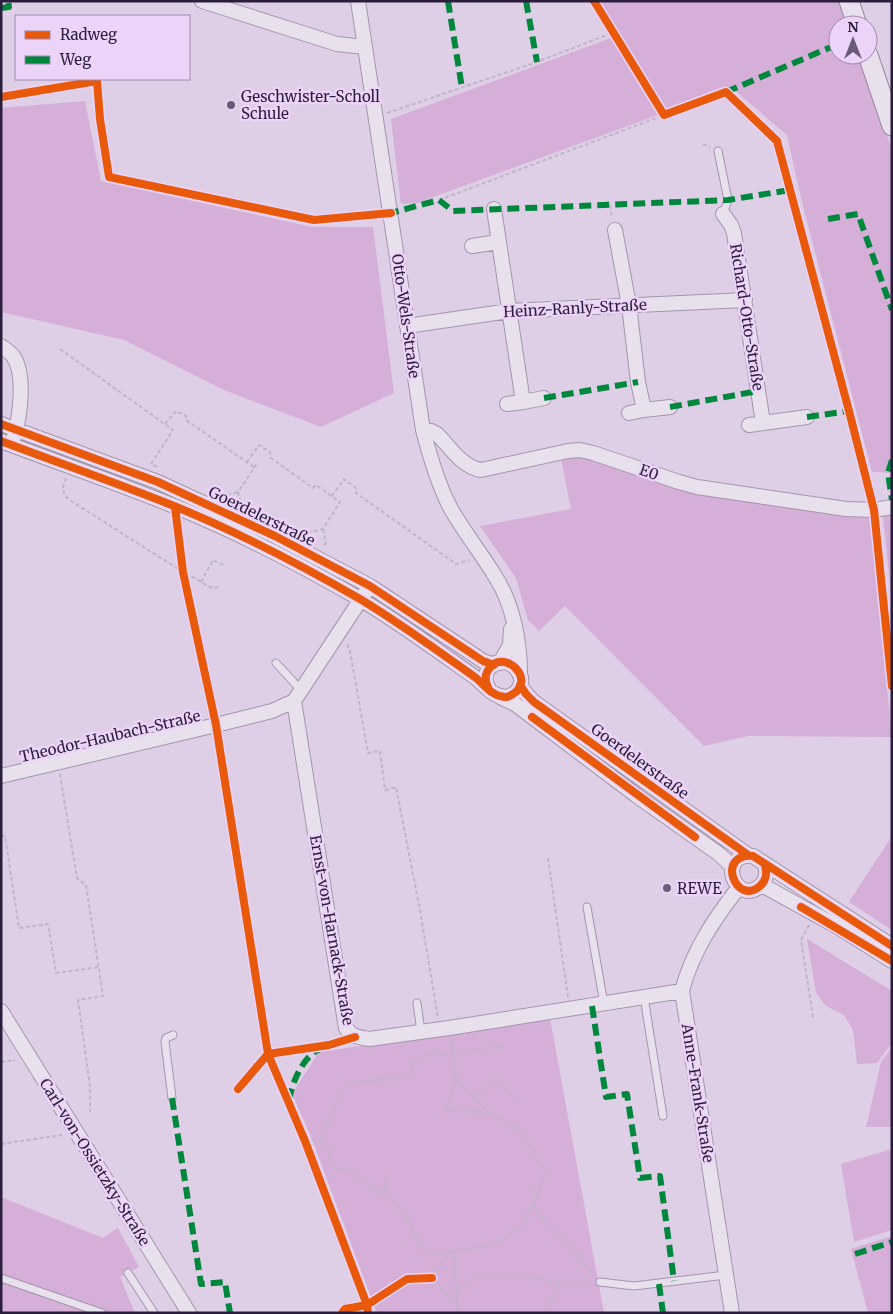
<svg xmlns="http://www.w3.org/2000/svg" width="893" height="1314" font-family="Merriweather,serif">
<rect width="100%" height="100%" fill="#decee6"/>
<path fill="#d6afd8" d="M601,1H841L849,25H838V55H859L892,150V473L872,472L803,206L787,135L732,88L417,203L401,204L391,119L619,35Z
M85,101L101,181L312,227H373L394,393L321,427L224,390L124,340L1,312V108Z
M581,455L688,490L870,516L892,737L748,736L704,746L565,606L539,631L528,620L516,578L480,526L571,509L561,459Z
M892,514V605L883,516Z
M892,836V930L849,902Z
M807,939L892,991V1043L877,1063L857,1064L853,1030L844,1015L826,1006L816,993Z
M550,1018L604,1313H377L310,1134L292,1094L319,1052Z
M892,1047V1127H866L881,1062Z
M892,1149V1230L854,1242L841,1164Z
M1,1197L103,1238L118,1228L139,1267L120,1277L135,1313H1Z
M892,1236V1313H868L851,1249Z"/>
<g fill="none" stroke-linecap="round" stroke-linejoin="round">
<g stroke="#a396ac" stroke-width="9">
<path id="service" d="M718,151L728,200L723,214
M276,663L301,690
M587,907L604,1004
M644,997L663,1116
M417,1003L421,1032
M172,1098L165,1042L166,1038L173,1035
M128,1273L154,1313
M1,1278L102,1313
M600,1282L634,1286L726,1275"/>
</g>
<g stroke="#a396ac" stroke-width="16">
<path id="minor" d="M202,1L337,44L365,47
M358,1L423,430C430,457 438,485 451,509C464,532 481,553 495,576C513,604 520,641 520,674
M494,209L523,402L544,398
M723,214L731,225L734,233L763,423L807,417
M615,230L629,305L638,382L644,410L670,407
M472,246L498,242
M407,326L509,311L745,300
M1,346C5,349 10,352 13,356C26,374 20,417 14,437
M507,404L523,402
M629,413L644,410
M1,424L158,482L275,536L370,586L483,661L494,665
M749,425L763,423
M423,430L431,431L437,434C450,447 462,467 481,470L568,451L580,450L593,453L679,482L697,487L846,509L874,510L892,507
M1,441C59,463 117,483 174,506C238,532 301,565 360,599C400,623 438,651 476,678C486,686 492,697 507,697C543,683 501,643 487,672C484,679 486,685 490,691
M500,663L510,645L511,629
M520,685L526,694L534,702L748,855
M500,697L515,704L637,796L719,854L733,867
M294,701L346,1028C352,1037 359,1037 369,1039L449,1028L682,991
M1,776L216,725L272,711L294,701L365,593
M765,865C767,873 767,880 760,886C736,907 715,853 753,856L892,946
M762,885L838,927L892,961
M1,1011L189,1313
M732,1313L682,991C692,952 714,919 739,887"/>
</g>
<g stroke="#92869b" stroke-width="21">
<path id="secondary" d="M849,1L857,25
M868,55L892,126"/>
</g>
<path stroke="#c0b6c7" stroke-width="2" stroke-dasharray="4 2.5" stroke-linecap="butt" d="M387,113L537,62L612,33
M703,144L710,147
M439,200L664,115
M610,205L612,217
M60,349L173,430L151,464L158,467
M165,424L176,411L186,416V420L254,467
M247,462L259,445L270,452L271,458L313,488L316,485L340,502L323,529L306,533L304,537
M66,478L63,487L64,495L71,501L183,572L212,588L219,587
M332,496L344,479L356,488V493L456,564L469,560
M222,498L223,496L238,492
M242,508L238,492L258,462
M323,529L326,543L323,548
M201,582L213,560L226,566
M347,644L350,651L368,753L380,751L385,790L396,787L420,910L438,1018
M60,774L77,878L86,885L103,996L78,1000L90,1086V1112
M1,836H5L19,928L48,924L56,973L99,967
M548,858L568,997
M809,925L801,940L813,1017
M451,1040L456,1080L446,1110L488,1112L456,1080
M1,1062L15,1060
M474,1098L495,1080L520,1101
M488,1112L519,1129L546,1172L539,1192L529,1188
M320,1140L328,1149L332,1168L348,1169L376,1192L386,1191
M305,1141L320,1140L340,1095L348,1084L412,1075L413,1062L433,1052L452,1055L491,1047H504
M1,1144L62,1135
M386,1176V1191L405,1215L426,1254C460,1249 504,1251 525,1220C531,1212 535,1201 539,1192
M532,1206L594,1275
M454,1250L458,1313
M449,1251L432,1278L457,1305
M456,1293L478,1275L523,1276L559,1282H590
M546,1313L559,1282"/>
<use href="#service" stroke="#e9e0ee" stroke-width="7"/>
<use href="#minor" stroke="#e9e0ee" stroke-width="14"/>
<use href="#secondary" stroke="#e9e0ee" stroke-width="19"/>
<path stroke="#00873e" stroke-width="6" stroke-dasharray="12 6" stroke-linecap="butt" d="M448,1L462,88
M526,1L537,62
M1,8L9,7L8,1
M726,92L838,44
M387,214L439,200L453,211L728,200L790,190
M828,219L858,214L892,310
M544,398L638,382
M670,407L758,391
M807,417L849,411
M892,460L888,473L892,500
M592,1006L606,1097L627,1094L640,1178L660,1176L674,1281
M172,1098L201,1284L225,1282L230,1313
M289,1100C292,1083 303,1056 320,1049
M855,1254L892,1242
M659,1284L663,1313"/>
<g stroke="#ecd3f8" stroke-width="11">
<path id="cycleway" d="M594,1L664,115L726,92L777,141L849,411L874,510L892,686
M1,97L97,81L100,119L109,177L314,220L391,213
M1,424L158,482L275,536L370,586L483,661L494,665
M1,441C59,463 117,483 174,506C238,532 301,565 360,599C400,623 438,651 476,678C486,686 492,697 507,697C543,683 501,643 487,672C484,679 486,685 490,691
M175,507L183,572L216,725L268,1054L305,1141L367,1305L368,1313
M520,685L526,694L534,702L748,855
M532,717L695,837
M765,865C767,873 767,880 760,886C736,907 715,853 753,856L892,946
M801,907L892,961
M238,1089L268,1054L329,1045L355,1037
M342,1313L345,1309L367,1305L407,1279L432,1278"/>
</g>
<use href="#cycleway" stroke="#e8590c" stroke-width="8"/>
</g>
<g fill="#6a5b78" stroke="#ecd3f8" stroke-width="2">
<circle cx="231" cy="105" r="5"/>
<circle cx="667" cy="888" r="5"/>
</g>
<g text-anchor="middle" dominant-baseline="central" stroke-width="5" stroke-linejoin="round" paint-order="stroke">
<g font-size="15" fill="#2b1d3c" stroke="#ecd3f8" text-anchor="start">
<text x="241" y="96">Geschwister-Scholl<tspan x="241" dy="17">Schule</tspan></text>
<text x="677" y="888">REWE</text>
</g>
<g font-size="15" fill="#2b1d3c" stroke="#ecd3f8">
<text transform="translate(575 308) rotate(-3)">Heinz-Ranly-Straße</text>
<text transform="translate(406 316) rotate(82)">Otto-Wels-Straße</text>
<text transform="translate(747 317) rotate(81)">Richard-Otto-Straße</text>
<text transform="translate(649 472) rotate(19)">E0</text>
<text transform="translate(262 516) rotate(26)">Goerdelerstraße</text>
<text transform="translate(110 736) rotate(-13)">Theodor-Haubach-Straße</text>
<text transform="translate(640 761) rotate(36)">Goerdelerstraße</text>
<text transform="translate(332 930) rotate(80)">Ernst-von-Harnack-Straße</text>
<text transform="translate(698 1093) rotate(81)">Anne-Frank-Straße</text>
<text transform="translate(95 1162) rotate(58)">Carl-von-Ossietzky-Straße</text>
</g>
</g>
<rect width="893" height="1314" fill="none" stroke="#2b1d3c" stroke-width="5"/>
<rect x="15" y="15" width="175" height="65" fill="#ecd3f8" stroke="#9f8aad"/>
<rect x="25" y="31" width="25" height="8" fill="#e8590c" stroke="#9f8aad"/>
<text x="60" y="40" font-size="15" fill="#2b1d3c">Radweg</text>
<rect x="25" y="56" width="25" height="8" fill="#00873e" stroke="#9f8aad"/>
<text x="60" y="65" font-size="15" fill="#2b1d3c">Weg</text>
<g transform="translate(853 40)"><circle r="24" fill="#ecd3f8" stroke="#9f8aad"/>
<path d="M0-4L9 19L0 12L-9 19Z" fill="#6a5b78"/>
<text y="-8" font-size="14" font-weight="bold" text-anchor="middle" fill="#2b1d3c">N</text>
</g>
</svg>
